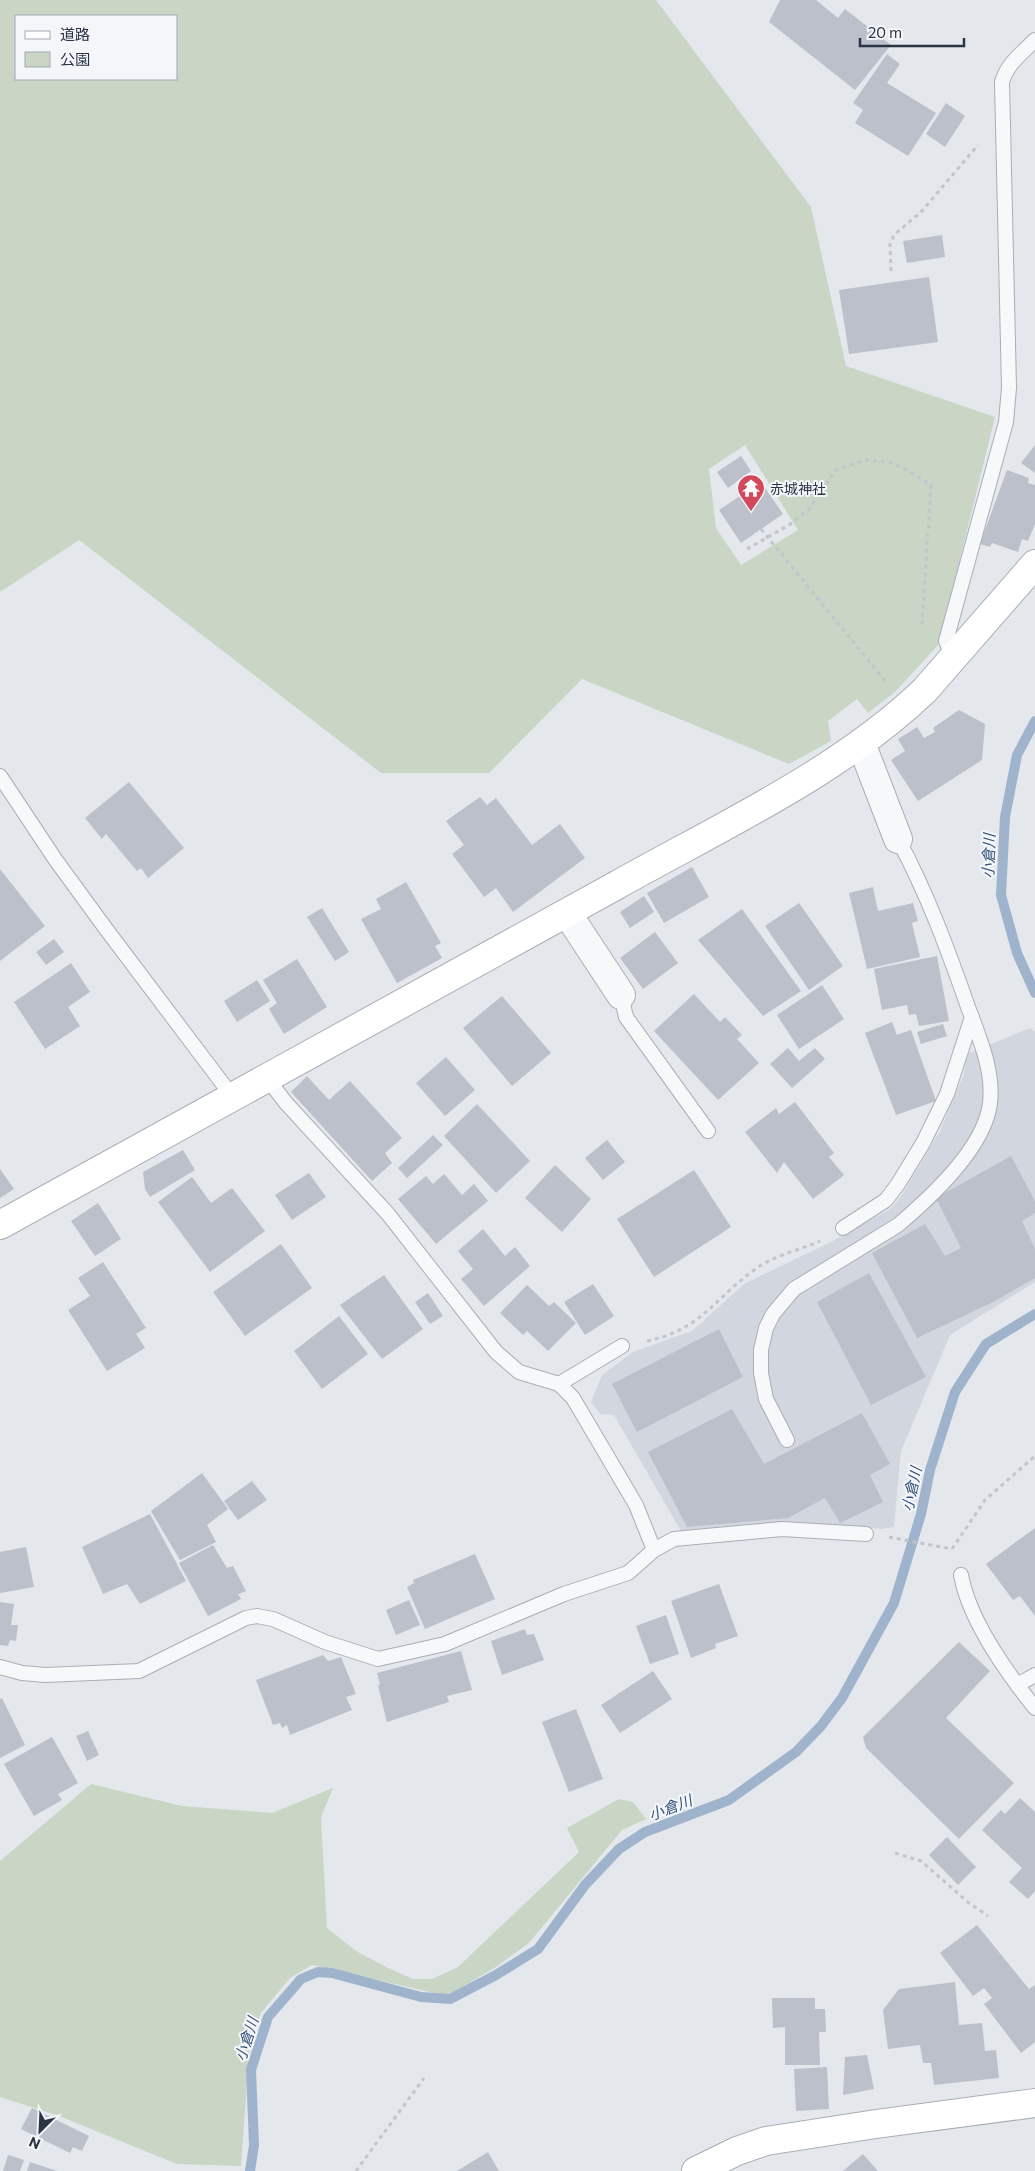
<svg xmlns="http://www.w3.org/2000/svg" width="1035" height="2171" font-family="Commissioner,'Noto Sans JP',sans-serif">
<rect width="100%" height="100%" fill="#e4e7ec"/>
<path fill="#d2d6de" d="M1030,1028L1035,1032V1282L950,1335L901,1451L894,1527L882,1529L794,1522L681,1531L614,1415L600,1414L591,1402L602,1375L633,1352L692,1331L744,1284L831,1242L890,1209L900,1198L940,1131L964,1074L967,1054Z"/>
<path fill="#c9d6c5" fill-rule="evenodd" d="M0,0H656L811,207L846,366L995,417L939,644L895,692L868,713L857,699L828,721L831,741L789,764L582,679L489,773H381L79,540L0,592ZM16,16H176V79H16ZM745,445L798,530L741,565L716,528L709,469Z
M91,1784L182,1806L272,1813L333,1788L321,1817L327,1928L356,1951L388,1968L413,1979H432L458,1967L579,1852L567,1828L619,1799L633,1802L646,1819L622,1830L529,1943L496,1967L455,1991L443,1995L312,1965L290,1978L261,2013L250,2042L241,2166L177,2164L59,2116L0,2097V1861Z"/>
<g fill="none" stroke-linecap="round" stroke-linejoin="round">
<path stroke="#9fb4cc" stroke-width="10" d="M1035,721L1017,755L1005,817L1001,895L1017,953L1035,993
M250,2171L254,2145L251,2070L268,2017L301,1979L318,1972L332,1973L421,1997L450,1999L496,1975L538,1949L585,1885L619,1849L645,1832L729,1800L796,1752L821,1726L842,1698L894,1603L921,1514L930,1470L955,1392L986,1344L1035,1314"/>
</g>
<path fill="#bbc0ca" d="M780,0H816L838,18L845,9L891,45L855,90L769,22Z
M887,54L900,64L887,83L936,113L908,156L855,123L863,110L853,103Z
M946,103L965,116L945,147L926,134Z
M942,235L945,257L907,263L903,241Z
M929,277L938,342L849,354L839,290Z
M1035,445V473L1021,463Z
M741,456L751,471L728,488L717,472Z
M1007,470L1029,478L1028,483L1035,485V524L1028,541L1022,539L1018,552L992,543L990,547L980,544Z
M761,482L783,514L741,543L719,510Z
M959,710L985,724L982,760L918,801L891,760L905,751L898,739L917,727L924,738L935,732L933,728Z
M129,782L184,848L148,878L141,868L137,871L106,834L102,839L85,818Z
M480,797L487,805L496,798L532,845L560,824L585,858L513,912L496,888L484,897L452,854L464,845L446,821Z
M692,867L709,897L664,923L647,893Z
M0,869L45,926L0,961Z
M406,882L441,943L435,946L442,958L397,983L361,919L381,909L376,899Z
M873,887L878,911L913,903L918,921L912,923L920,957L867,969L849,893Z
M644,896L654,912L630,928L620,912Z
M799,903L843,966L809,990L765,926Z
M322,908L349,952L335,961L307,917Z
M742,909L801,991L763,1016L698,940Z
M655,932L678,963L643,989L620,958Z
M54,939L64,952L46,965L36,952Z
M937,956L949,1021L919,1026L916,1014L909,1015L907,1005L882,1010L874,969Z
M297,959L327,1007L284,1034L269,1009L277,1003L263,980Z
M71,963L90,992L68,1007L80,1026L45,1049L14,1002Z
M257,980L270,1001L237,1022L224,1001Z
M822,985L844,1019L799,1049L777,1015Z
M694,994L720,1022L725,1017L742,1035L737,1039L759,1063L718,1100L654,1031Z
M502,996L551,1053L512,1086L463,1028Z
M892,1022L897,1035L911,1030L936,1101L896,1115L865,1033Z
M943,1024L947,1036L921,1044L917,1032Z
M788,1048L799,1061L815,1048L825,1059L792,1088L770,1064Z
M446,1057L475,1090L445,1116L416,1083Z
M307,1076L329,1100L350,1081L402,1138L385,1153L392,1163L372,1181L291,1092Z
M795,1102L834,1153L829,1157L844,1175L813,1199L784,1162L777,1173L745,1132L776,1108L779,1114Z
M477,1104L530,1161L496,1193L444,1136Z
M433,1135L443,1145L407,1178L398,1168Z
M607,1140L625,1162L603,1180L585,1158Z
M183,1150L195,1170L150,1197L145,1189L143,1172Z
M1011,1156L1035,1201V1213L1022,1221L1035,1249V1278L993,1302L917,1338L872,1253L925,1224L945,1256L961,1248L936,1198Z
M555,1165L591,1199L562,1232L525,1198Z
M0,1169L14,1189L0,1198Z
M694,1170L731,1227L654,1277L617,1219Z
M309,1173L326,1197L292,1220L275,1195Z
M444,1174L462,1195L474,1184L488,1201L436,1244L398,1199L426,1176L433,1184Z
M192,1177L211,1203L232,1188L265,1231L210,1272L158,1202Z
M98,1203L121,1239L95,1256L71,1221Z
M483,1229L505,1256L515,1247L530,1266L484,1306L461,1279L473,1269L458,1251Z
M281,1244L312,1288L245,1336L213,1292Z
M103,1262L146,1328L136,1334L145,1348L107,1371L68,1310L90,1296L78,1278Z
M869,1273L926,1377L871,1405L817,1302Z
M384,1275L423,1329L382,1359L340,1305Z
M593,1284L614,1316L585,1335L564,1302Z
M527,1285L549,1306L554,1302L576,1323L548,1351L527,1331L523,1335L500,1313Z
M428,1293L443,1316L430,1324L415,1302Z
M339,1316L368,1354L322,1389L294,1351Z
M719,1329L743,1377L637,1432L612,1384Z
M732,1409L764,1464L862,1413L890,1464L870,1475L883,1502L840,1523L825,1498L788,1518L687,1527L648,1452Z
M202,1473L228,1509L207,1525L216,1542L180,1560L151,1511Z
M252,1481L267,1500L238,1520L224,1501Z
M150,1514L186,1581L140,1604L127,1584L103,1594L82,1547Z
M1035,1528V1616L1020,1596L1013,1600L986,1564Z
M213,1545L227,1568L233,1566L246,1591L238,1594L241,1599L208,1616L179,1563Z
M26,1547L34,1587L0,1593V1552Z
M475,1554L495,1599L425,1629L407,1587L414,1583L413,1580Z
M719,1584L738,1636L715,1644L716,1648L691,1658L671,1601Z
M409,1600L420,1625L396,1635L386,1610Z
M0,1602L14,1604L11,1625H18L16,1641L10,1640L8,1646L0,1645Z
M666,1615L679,1654L650,1664L636,1626Z
M525,1629L527,1635L534,1634L544,1660L502,1675L491,1641Z
M959,1642L990,1671L946,1718L1014,1783L959,1839L866,1748L863,1737Z
M461,1651L472,1690L447,1696L449,1702L387,1722L378,1686L380,1684L377,1673Z
M323,1655L328,1661L341,1657L356,1694L346,1697L352,1710L290,1735L287,1725L282,1728L280,1723L273,1725L256,1680Z
M653,1671L672,1699L620,1733L601,1705Z
M2,1698L25,1745L0,1758V1699Z
M576,1709L603,1779L569,1792L542,1722Z
M88,1731L99,1755L87,1761L76,1736Z
M52,1737L78,1783L58,1794L62,1800L34,1816L4,1764Z
M1020,1798L1035,1812V1891L1028,1899L1009,1882L1022,1868L982,1830L1001,1810L1005,1814Z
M947,1837L976,1867L958,1885L929,1855Z
M977,1925L1029,1989L1035,1985V2042L1021,2053L984,2004L992,1998L984,1988L973,1996L940,1953Z
M955,1982L959,2025L982,2023L985,2051L996,2050L999,2078L934,2085L931,2063H923L920,2045L888,2049L883,2010L899,1989Z
M772,1998H815V2009H825L826,2032H819L820,2065H785V2027L773,2028Z
M867,2055L874,2089L843,2095L845,2057Z
M827,2067L829,2109L796,2111L794,2069Z
M32,2108L89,2136L82,2151L73,2147L70,2153L21,2129Z
M488,2152L499,2171H457Z
M863,2154L878,2171H843Z
M8,2155L24,2160L20,2171H3Z
M30,2162L57,2171H27Z"/>
<g fill="none" stroke-linecap="round" stroke-linejoin="round">
<g stroke="#a9aeb7" stroke-width="16">
<path id="lane" d="M953,659L946,641L1006,422L1009,388L1002,82C1007,64 1022,53 1035,40
M0,776L55,859L106,929L232,1096
M621,995L626,1017L708,1131
M266,1077L286,1103L388,1214L496,1352L519,1372L559,1384L573,1398L636,1505L654,1550
M843,1228L886,1200L898,1184L923,1143L947,1094L972,1017
M559,1384L622,1346
M787,1440L766,1399L761,1373V1350L766,1328L773,1314L794,1289L898,1225C930,1198 985,1147 990,1103C994,1071 979,1037 968,1007C948,950 927,893 898,839
M961,1575C969,1620 1007,1673 1035,1708
M0,1667L22,1673L45,1675L139,1671L246,1618L257,1616L273,1619L325,1642L378,1659L445,1644L564,1594L628,1573L654,1550L674,1539L782,1529L866,1534
M1017,1685L1035,1675"/>
</g>
<g stroke="#a9aeb7" stroke-width="30">
<path id="street" d="M861,743L898,839
M567,913L621,995"/>
</g>
<g stroke="#a9aeb7" stroke-width="30">
<path id="secondary" d="M0,1225C205,1111 412,1000 617,885C720,827 840,772 925,690L1035,564
M696,2171L737,2151L766,2141L876,2124L1035,2103"/>
</g>
<path stroke="#c2c5cb" stroke-width="3" stroke-dasharray="4 4" stroke-linecap="butt" d="M891,271L890,244L894,235L922,211L978,145
M761,529L886,682
M747,549L789,525L809,509L836,470L865,460L889,462L909,471L931,485L922,625
M647,1341C702,1330 715,1297 757,1268C773,1256 802,1249 820,1241
M889,1537L952,1549
M952,1549L985,1500L1035,1456
M895,1853L921,1861L969,1903L988,1916
M356,2171L424,2078"/>
<use href="#lane" stroke="#f7f8fa" stroke-width="14"/>
<use href="#street" stroke="#f7f8fa" stroke-width="28"/>
<use href="#secondary" stroke="#fff" stroke-width="28"/>
</g>
<defs>
<g id="temple-pin" transform="scale(1.4375)"><path d="M0 17L-7.5 6A9.5 9.5 0 1 1 7.5 6Z" fill="#d1495b" stroke="#f4f6f9"/><path d="M0-6L5-2H3V0L6.5 2.5H4V6H1.5V3h-3V6H-4V2.5H-6.5L-3 0V-2H-5Z" fill="#fff"/></g>
</defs>
<g fill-rule="evenodd">
<use href="#temple-pin" x="751" y="488"/>
</g>
<g text-anchor="middle" dominant-baseline="central" stroke-width="4" stroke-linejoin="round" paint-order="stroke">
<g font-size="14" fill="#2b3445" stroke="#f4f6f9" text-anchor="start">
<text x="770" y="488">赤城神社</text>
</g>
<g font-size="15" font-style="italic" fill="#34527a" stroke="#f4f6f9">
<text transform="translate(988 856) rotate(-88)">小倉川</text>
<text transform="translate(911 1489) rotate(-78)">小倉川</text>
<text transform="translate(670 1807) rotate(-21)">小倉川</text>
<text transform="translate(246 2039) rotate(-72)">小倉川</text>
</g>
</g>
<rect x="15" y="15" width="162" height="65" fill="#f4f6f9" stroke="#a4a8b1"/>
<rect x="25" y="31" width="25" height="8" fill="#ffffff" stroke="#a4a8b1"/>
<text x="60" y="40" font-size="15" fill="#2b3445">道路</text>
<rect x="25" y="52" width="25" height="15" fill="#c9d6c5" stroke="#a4a8b1"/>
<text x="60" y="65" font-size="15" fill="#2b3445">公園</text>
<g transform="translate(40 2131) rotate(204)" stroke="#f4f6f9" stroke-width="4" paint-order="stroke">
<path d="M0-4L9 19L0 12L-9 19Z" fill="#2b3445"/>
<text y="-8" font-size="14" font-weight="bold" text-anchor="middle" fill="#2b3445">N</text>
</g>
<path d="M860 38v8h104v-8" fill="none" stroke="#2b3445" stroke-width="2.5"/>
<text x="868" y="38" font-size="15" fill="#2b3445" stroke="#f4f6f9" stroke-width="4" paint-order="stroke">20 m</text>
</svg>
